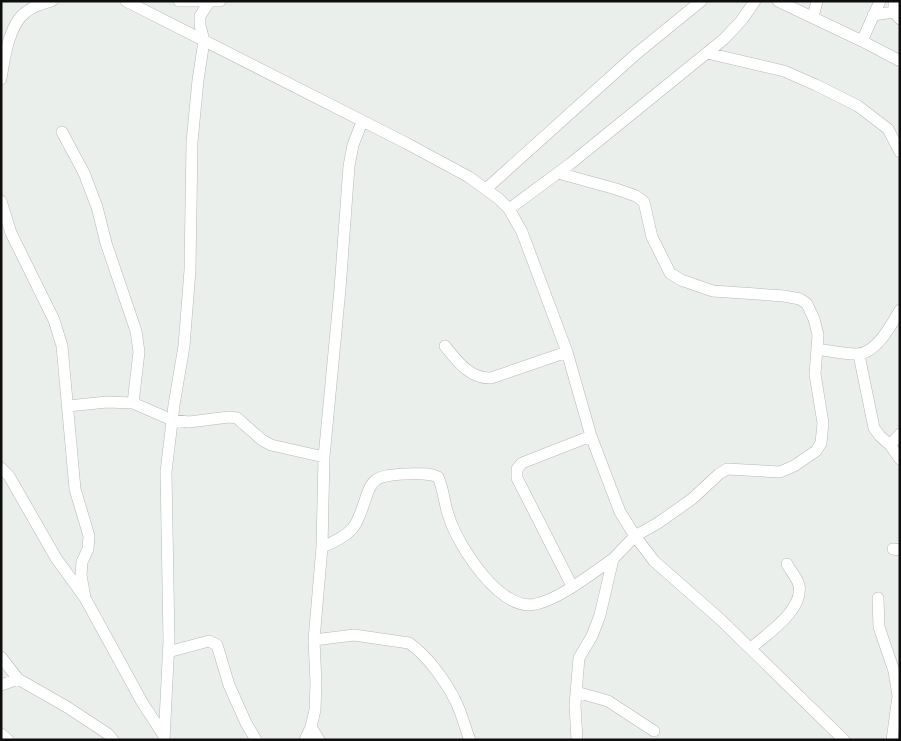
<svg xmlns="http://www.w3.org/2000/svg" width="901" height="741" font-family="Manrope,sans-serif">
<rect width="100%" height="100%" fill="#ebefeb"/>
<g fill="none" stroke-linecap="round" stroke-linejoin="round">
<g stroke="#b5b9b5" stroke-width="12">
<path id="minor" d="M126,1L406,143L469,177L499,199L509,209L522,232L567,352L591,436L620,512L635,536L654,561L721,620L844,740
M179,1H220
M778,1L862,41L900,61
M894,1V12L900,19
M873,15L894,12
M813,17L817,1
M862,41L880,1
M707,53L784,71L816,85L858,106L888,129L900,152
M1,79C4,59 9,24 26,12C32,7 44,3 52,1
M62,132L84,173L97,207L106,243L136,331L139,352L133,403
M558,173L616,189L636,196L644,202L652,237L670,273L681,280L713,291L784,296L800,299L807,304L814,319L818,335L815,374L823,423L821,443L816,451L794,466L780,472L727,469L719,474L692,499L658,523L635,536L613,559L600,615L592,636L579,658L575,705L577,740
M486,189L636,54L701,1
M1,201L11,233L54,320L62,346L75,489L89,536L88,549L82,562L81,575L85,598
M509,209L570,164L724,39L741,21L755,1
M445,346C457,361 470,379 491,378L567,352
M817,349C830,351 844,354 857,354C876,354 892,324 900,310
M859,355L874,428L880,436L890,445L900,459
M68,406L107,402L133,403L172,420L189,422L229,417L237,418L262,440L271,445L324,457
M890,445L900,434
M1,468L9,476L56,558L85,598L142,702L164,736
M322,547C332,543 344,538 352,529C356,525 359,517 361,512C372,481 369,476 404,474C416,474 427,472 438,477C444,490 444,504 449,517C458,546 501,613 536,604C560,599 592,573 613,559
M893,549L900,550
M572,586L517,478V469L522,463L591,436
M878,598L879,627L894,671L898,696L892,740
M314,640L354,635L409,643C427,655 447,683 456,702C462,714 465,728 470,740
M751,648C767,634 804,610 799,585C797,578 790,570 787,564
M168,652L209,641L217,645L229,685L246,723L256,740
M1,657L18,679L67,707L108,734L113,740
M1,685L18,679
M576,692L608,701L654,731
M311,727L319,740
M1,734L8,740
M164,740L169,641L166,472L174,405L184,346L190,270L192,142L198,80L204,41L200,25V16L210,1
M305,740L311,727L315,710L316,683L314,640L322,547L324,457L340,289L349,166L353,145L362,122"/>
</g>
<use href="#minor" stroke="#fff" stroke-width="11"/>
</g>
<rect width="901" height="741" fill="none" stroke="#0d0e0d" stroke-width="5"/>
</svg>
